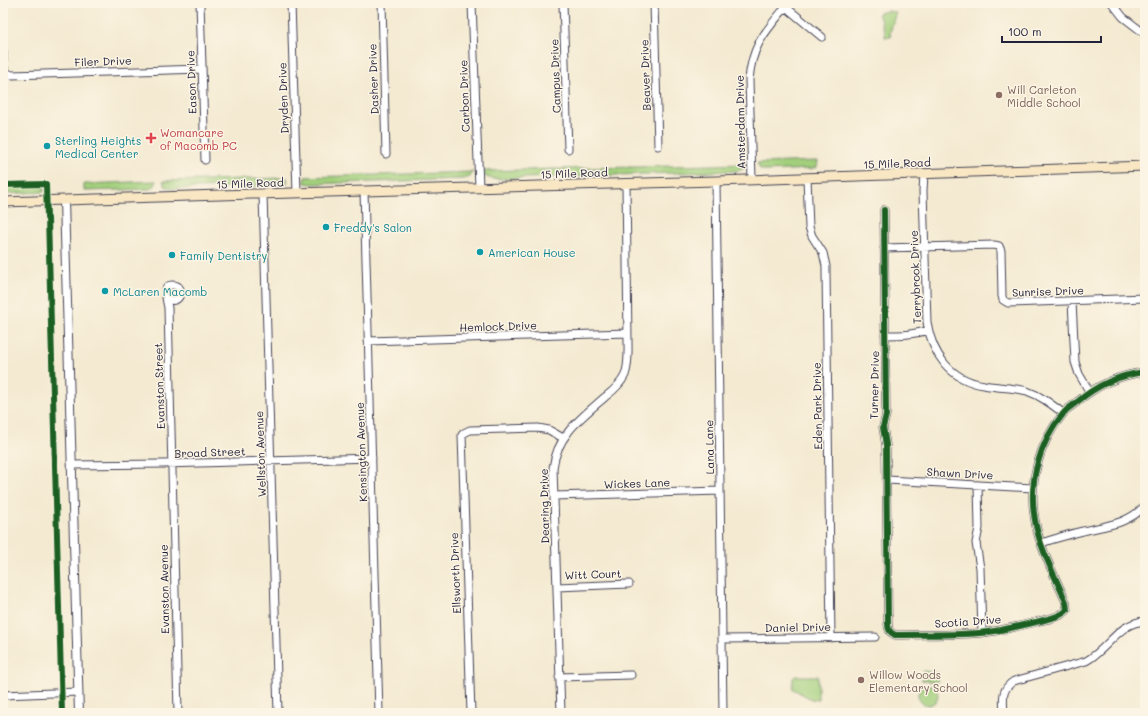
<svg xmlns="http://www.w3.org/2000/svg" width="1148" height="716" font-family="Mali,sans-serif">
<rect width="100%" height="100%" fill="#fcf5e5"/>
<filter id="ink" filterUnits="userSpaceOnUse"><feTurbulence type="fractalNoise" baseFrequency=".025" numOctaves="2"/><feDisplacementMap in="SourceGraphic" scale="8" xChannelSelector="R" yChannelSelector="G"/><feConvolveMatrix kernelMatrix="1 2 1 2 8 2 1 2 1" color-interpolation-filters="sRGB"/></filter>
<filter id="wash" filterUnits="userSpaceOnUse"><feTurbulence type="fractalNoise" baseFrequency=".012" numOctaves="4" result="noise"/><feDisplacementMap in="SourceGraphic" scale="16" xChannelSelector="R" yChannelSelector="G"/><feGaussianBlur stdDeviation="0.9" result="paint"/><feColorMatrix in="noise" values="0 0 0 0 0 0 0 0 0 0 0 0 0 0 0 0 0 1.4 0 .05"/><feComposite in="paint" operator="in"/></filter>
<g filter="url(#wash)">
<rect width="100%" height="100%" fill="#f4ead2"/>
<path fill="#a2cf7c" stroke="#62785c" d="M887,11L896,12L890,33L891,37H885V33L878,13Z
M818,161L817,167L812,169L766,171L760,169L757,163Z
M746,164L743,169L737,171L493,179L486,177L483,171Z
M473,172L470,177L464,179L311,184L305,183V177Z
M287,178V184L282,185L171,189L165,186L163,181Z
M156,181L155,186L150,189L84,191V184Z
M44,185V192L3,194V186Z
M923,671L938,673L937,682L922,680Z
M795,676H818V699L813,700L793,689V678Z
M918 695a10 10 0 1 1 20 0a10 10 0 1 1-20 0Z"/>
</g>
<g filter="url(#ink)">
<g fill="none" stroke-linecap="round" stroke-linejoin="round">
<g stroke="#424052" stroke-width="9">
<path id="minor" d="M200,3L205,160
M291,3L297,193
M382,3L386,154
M472,3L479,188
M563,3L568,149
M654,3L658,146
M781,3L822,37
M1112,3L1123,17L1145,34
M3,52C3,61 1,72 12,75L202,69
M924,174L923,191L927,322C932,354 950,380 984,385C998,388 1013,387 1027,391C1041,396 1051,404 1063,413
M807,178L809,227L812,236L823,253L826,266V272L831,638
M752,180L749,80C752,43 767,30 789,3
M716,181L723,713
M364,191L379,713
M263,194L278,713
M884,210L886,415L883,427L886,445L888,623C888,629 889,632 895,635C926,634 957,636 988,632C1004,630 1020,626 1036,622C1046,619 1060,618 1067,610L1066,602C1055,576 1039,547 1035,520C1028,483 1039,443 1063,414C1066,409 1072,406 1077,402C1097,385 1118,375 1145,372
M884,248L994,245L999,246L1001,251L1002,296L1003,300L1008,303L1145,298
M166,297C179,309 187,285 173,285C161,284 167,301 168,308L178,713
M1072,301L1075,362L1079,374L1089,391
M885,335C900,335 914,335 928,330
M368,341L628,333
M72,465L164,464L372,458
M887,480L1033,488
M978,485L979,528L976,543L980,568L982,632
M554,496L720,491
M1041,543C1055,539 1069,534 1083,531C1107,525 1126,525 1145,506
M557,587L629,584
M722,639L875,637
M559,677L631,675
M3,695L78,692
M471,713L462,435L464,433L470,430L538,428L549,430L563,438
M561,713L553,468C557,435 581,418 605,397C613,391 621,384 625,375C629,364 628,352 628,341L626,183
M1004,713C1003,699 1001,689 1014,681L1086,661C1109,649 1117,623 1145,621"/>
</g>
<g stroke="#424052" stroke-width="10">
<path id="tertiary" d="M64,200L79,713"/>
</g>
<g stroke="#424052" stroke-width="11">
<path id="secondary" d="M3,202L220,195L716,181L1145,166"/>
</g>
<use href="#minor" stroke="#fff" stroke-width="7"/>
<use href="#tertiary" stroke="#fff" stroke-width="8"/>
<use href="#secondary" stroke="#f9e7c3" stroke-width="9"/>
<g stroke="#fcf5e5" stroke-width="8">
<path id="cycleway" d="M3,185L46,184L47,218H48L62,713
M884,210L886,415L883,427L886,445L888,623C888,629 889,632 895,635C926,634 957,636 988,632C1004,630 1020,626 1036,622C1046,619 1060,618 1067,610L1066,602C1055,576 1039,547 1035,520C1028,483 1039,443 1063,414C1066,409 1072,406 1077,402C1097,385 1118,375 1145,372"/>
</g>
<use href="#cycleway" stroke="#1b5e20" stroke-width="6"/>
</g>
</g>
<g fill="#8d6e63" stroke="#fcf5e5" stroke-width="1.5">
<circle cx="999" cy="95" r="4"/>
<circle cx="861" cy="680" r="4"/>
</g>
<path fill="#e0444e" stroke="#fcf5e5" stroke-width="1.5" d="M149 132h4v4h4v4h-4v4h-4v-4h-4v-4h4z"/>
<g fill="#0f9aa8" stroke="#fcf5e5" stroke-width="1.5">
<circle cx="47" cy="146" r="4"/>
<circle cx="326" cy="227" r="4"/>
<circle cx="480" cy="252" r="4"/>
<circle cx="172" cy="255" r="4"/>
<circle cx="105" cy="291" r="4"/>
</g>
<g text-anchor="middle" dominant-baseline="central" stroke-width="3" stroke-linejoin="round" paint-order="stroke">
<g font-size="11" fill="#22223b" stroke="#fcf5e5">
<text transform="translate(103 61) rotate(-2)">Filer Drive</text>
<text transform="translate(645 75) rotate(-92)">Beaver Drive</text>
<text transform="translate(555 76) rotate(-92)">Campus Drive</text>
<text transform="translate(373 79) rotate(-92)">Dasher Drive</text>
<text transform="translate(191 82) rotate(-92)">Eason Drive</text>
<text transform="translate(464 96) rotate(-92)">Carbon Drive</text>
<text transform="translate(283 98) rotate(-92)">Dryden Drive</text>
<text transform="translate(740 122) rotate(-91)">Amsterdam Drive</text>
<text transform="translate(897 163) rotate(-2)">15 Mile Road</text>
<text transform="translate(574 173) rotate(-2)">15 Mile Road</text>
<text transform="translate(250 183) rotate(-2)">15 Mile Road</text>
<text transform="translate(915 277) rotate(-92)">Terrybrook Drive</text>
<text transform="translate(1048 291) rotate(-2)">Sunrise Drive</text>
<text transform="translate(498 326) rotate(-2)">Hemlock Drive</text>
<text transform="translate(874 385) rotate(-89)">Turner Drive</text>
<text transform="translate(159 386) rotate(-92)">Evanston Street</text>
<text transform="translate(817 406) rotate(-91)">Eden Park Drive</text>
<text transform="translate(709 447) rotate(-91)">Lana Lane</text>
<text transform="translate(210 452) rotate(-2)">Broad Street</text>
<text transform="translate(361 452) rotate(-92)">Kensington Avenue</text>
<text transform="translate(260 454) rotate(-92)">Wellston Avenue</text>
<text transform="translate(960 473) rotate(3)">Shawn Drive</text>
<text transform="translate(637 483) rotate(-2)">Wickes Lane</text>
<text transform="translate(544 506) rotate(-91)">Dearing Drive</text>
<text transform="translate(455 573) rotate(-92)">Ellsworth Drive</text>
<text transform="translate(593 574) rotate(-2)">Witt Court</text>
<text transform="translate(164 589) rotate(-91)">Evanston Avenue</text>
<text transform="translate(968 621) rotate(-4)">Scotia Drive</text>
<text transform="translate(798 627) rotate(-1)">Daniel Drive</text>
</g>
<g font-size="11" fill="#785e54" stroke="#fcf5e5" text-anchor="start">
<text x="1007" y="89">Will Carleton<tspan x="1007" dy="13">Middle School</tspan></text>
<text x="869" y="674">Willow Woods<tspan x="869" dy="13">Elementary School</tspan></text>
</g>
<g font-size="11" fill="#be3a42" stroke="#fcf5e5" text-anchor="start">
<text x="160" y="132">Womancare<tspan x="160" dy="13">of Macomb PC</tspan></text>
</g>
<g font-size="11" fill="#0d838f" stroke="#fcf5e5" text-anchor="start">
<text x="55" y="140">Sterling Heights<tspan x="55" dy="13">Medical Center</tspan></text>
<text x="334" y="227">Freddy's Salon</text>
<text x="488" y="252">American House</text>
<text x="180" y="255">Family Dentistry</text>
<text x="113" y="291">McLaren Macomb</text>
</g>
</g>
<rect width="1148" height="716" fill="none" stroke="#fcf5e5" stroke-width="16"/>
<path d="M1002 36v6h99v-6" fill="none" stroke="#22223b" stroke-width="2"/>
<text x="1008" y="36" font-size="12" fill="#22223b" stroke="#fcf5e5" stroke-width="3" paint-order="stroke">100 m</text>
</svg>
